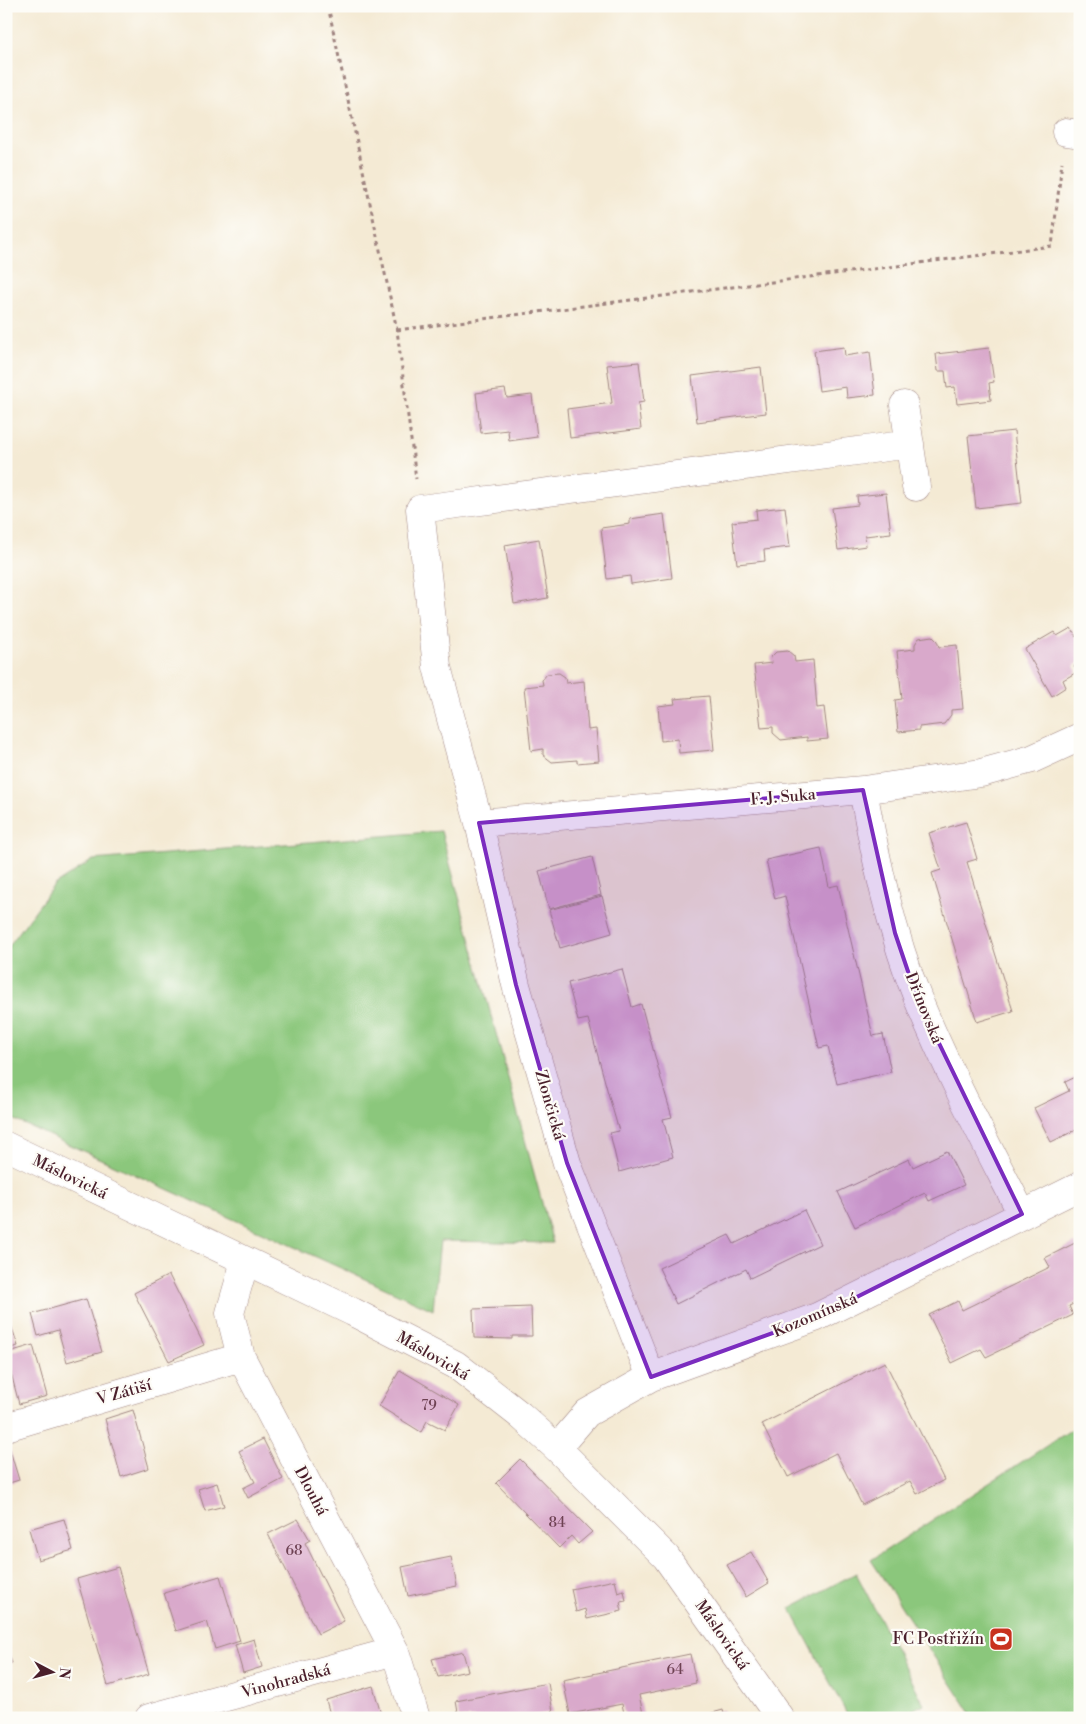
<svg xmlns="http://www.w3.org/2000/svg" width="1086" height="1724" font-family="'Libre Bodoni',serif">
<rect width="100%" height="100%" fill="#fdfcf7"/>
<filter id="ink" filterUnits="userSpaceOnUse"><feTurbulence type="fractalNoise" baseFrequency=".02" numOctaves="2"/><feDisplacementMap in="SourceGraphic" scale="10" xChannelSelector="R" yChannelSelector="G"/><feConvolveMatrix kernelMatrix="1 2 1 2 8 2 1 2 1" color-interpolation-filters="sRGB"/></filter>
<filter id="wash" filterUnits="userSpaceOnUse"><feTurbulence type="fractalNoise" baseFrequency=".0096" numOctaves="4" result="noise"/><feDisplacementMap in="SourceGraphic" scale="20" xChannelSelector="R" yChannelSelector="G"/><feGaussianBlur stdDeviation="1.12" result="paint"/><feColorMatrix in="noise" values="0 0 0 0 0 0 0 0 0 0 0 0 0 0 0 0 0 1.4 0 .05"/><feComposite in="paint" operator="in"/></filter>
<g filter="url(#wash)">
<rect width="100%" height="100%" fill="#f4ead4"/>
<path fill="#8bc77c" stroke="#6a7354" d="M441,831L553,1243L440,1241L433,1310L6,1116V953L9,946L54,885L93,860Z
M1080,1424V1718H974L871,1560Z
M856,1573L924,1704L898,1718H849L790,1608Z"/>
<g id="blocks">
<path fill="#d9a9cb" d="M844,347L845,356L870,352L875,395L847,398L846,387L819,391L814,351Z
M989,348L994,382L989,383L991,400L957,404L955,387L947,388L945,371H938L936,354Z
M639,362L644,402L638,403L641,429L570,438L567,409L612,403L607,365Z
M761,367L766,413L697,422L692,376Z
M505,389L507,398L532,395L537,437L509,441L508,430L481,433L476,393Z
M1014,431L1022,503L976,508L968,436Z
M886,493L891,533L865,536L866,546L838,550L832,508L858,505L857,496Z
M785,507L790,547L764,550L765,561L737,564L732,522L757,519L756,510Z
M664,514L672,578L631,584L630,576L607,579L601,528L630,524V519Z
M539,539L548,598L514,604L505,545Z
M1071,628L1080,642V662L1074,666L1077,672L1063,680L1066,687L1052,696L1025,649L1054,632L1057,636Z
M932,636L937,641L939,647L957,645L963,709L951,710V715L944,724L919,727V730L898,732L895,700L902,699L897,651L915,649V644L919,638Z
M788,651L794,656L795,662L813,660L817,708L824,707L828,739L807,741V737L781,740L773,733V727L761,728L754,665L772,663L771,657L776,652Z
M559,673L565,677L566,683L584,681L588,730L596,729L599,761L577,763V760L552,762L543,755V749L531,751L524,687L543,685L542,680L547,674Z
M709,696L714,750L679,753L678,739L661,741L658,706L675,704L674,699Z
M966,822L977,859L967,862L1013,1011L977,1022L932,873L941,870L929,833Z
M821,848L829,887L838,885L873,1036L883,1034L891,1072L837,1084L828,1046L819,1048L785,896L775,899L766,860Z
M592,857L601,895L549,909L539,871Z
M602,896L612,933L560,948L549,910Z
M622,969L632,1007L641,1004L661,1079L672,1117L663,1119L673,1157L619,1172L610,1133L619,1131L608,1093L588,1019L578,1021L568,983Z
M1080,1075V1128L1051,1142L1034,1108L1069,1091L1065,1082Z
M947,1151L964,1185L929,1201L925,1193L855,1227L838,1192L909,1159L913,1167Z
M804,1210L820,1244L750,1278L746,1269L676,1304L659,1268L729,1235L734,1244Z
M1075,1243L1080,1253V1301L1069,1306L1073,1315L986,1357L981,1349L952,1363L929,1315L958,1301L962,1310L1050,1267L1045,1258Z
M169,1275L204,1345L169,1361L134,1293Z
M86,1299L102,1352L67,1362L58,1330L38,1336L32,1314Z
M531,1307L532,1336H512V1339L474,1338L473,1309Z
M6,1310L18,1346L6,1349Z
M33,1345L47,1396L19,1404L6,1353Z
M885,1362L944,1480L917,1494L910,1481L862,1505L836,1453L788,1477L762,1424Z
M400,1370L459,1405L445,1430L427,1421L421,1432L379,1406Z
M133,1410L149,1468L121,1477L105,1419Z
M263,1439L283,1479L248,1498L243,1488L255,1482L239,1451Z
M9,1447L19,1480L6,1484V1448Z
M520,1459L592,1532L578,1544L571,1536L559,1548L496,1483Z
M217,1483L224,1506L205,1511L198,1489Z
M64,1519L73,1550L38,1560L29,1529Z
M298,1519L310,1540L305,1543L344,1621L318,1634L268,1534Z
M751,1552L769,1583L746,1597L727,1565Z
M451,1557L457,1586L408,1596L402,1567Z
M118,1567L149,1674L108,1686L77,1579Z
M220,1576L240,1641L215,1649L207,1621L176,1631L164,1593Z
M615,1580L618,1593L624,1591L626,1601L620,1602L622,1611L587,1619L585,1609L576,1612L571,1589Z
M254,1639L262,1667L243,1673L235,1645Z
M6,1647L12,1663L6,1664Z
M463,1652L468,1671L438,1677L432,1659Z
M690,1654L696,1683L639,1695L644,1718H625L622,1704L570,1714L563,1680Z
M548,1683L553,1712L521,1718H459L456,1701Z
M373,1686L382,1718H331L326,1700Z
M723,1710L725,1718H698V1717Z"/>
</g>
</g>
<g filter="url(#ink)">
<use href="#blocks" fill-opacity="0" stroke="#9f8480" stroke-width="1"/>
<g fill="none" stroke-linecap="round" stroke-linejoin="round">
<g stroke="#9f8480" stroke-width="29">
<path id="minor" d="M1066,132L1080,134
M904,405L916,487
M863,790C876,860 891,932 918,999C948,1072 986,1143 1022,1214
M479,823L863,790L981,773L1032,759L1080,737
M245,1261L230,1313L241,1357L395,1651L416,1718
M651,1377L567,1163L516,985L479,823L437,667L420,509L910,444
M6,1427L241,1357
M557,1448L587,1413L651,1377L817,1317L1080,1186
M149,1718L395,1651"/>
</g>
<g stroke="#9f8480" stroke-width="29">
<path id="tertiary" d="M6,1146L353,1312L456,1365L520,1415L557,1448L666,1557L780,1718"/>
</g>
<path stroke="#9f8480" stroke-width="3" stroke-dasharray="4 4" stroke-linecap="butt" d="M328,6L397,330L416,479
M397,330L1052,246L1062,162"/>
<use href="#minor" stroke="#fff" stroke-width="28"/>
<use href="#tertiary" stroke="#fff" stroke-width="28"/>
</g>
</g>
<path fill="#7b2cbf" fill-opacity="0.2" stroke="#7b2cbf" stroke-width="4" stroke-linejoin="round" d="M863,790L895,933L917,998L1022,1214L817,1317L651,1377L567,1163L516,985L479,823Z"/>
<defs>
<g id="stadium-square" transform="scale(1.25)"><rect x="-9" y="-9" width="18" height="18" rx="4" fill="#c8321e" stroke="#fdfcf7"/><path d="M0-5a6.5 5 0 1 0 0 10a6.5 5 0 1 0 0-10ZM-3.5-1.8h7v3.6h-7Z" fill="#fff"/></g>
</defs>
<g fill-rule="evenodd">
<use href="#stadium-square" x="1001" y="1639"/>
</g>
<g text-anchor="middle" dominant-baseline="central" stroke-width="4.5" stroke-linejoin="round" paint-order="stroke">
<g font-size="14" fill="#6e4253">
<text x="429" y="1406">79</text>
<text x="557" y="1523">84</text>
<text x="294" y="1551">68</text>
<text x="675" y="1670">64</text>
</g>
<g font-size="16" fill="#4a1f2b" stroke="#fdfcf7">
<text transform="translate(783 797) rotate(-5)">F. J. Suka</text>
<text transform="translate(924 1008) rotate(68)">Dřínovská</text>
<text transform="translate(550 1105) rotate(74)">Zlončická</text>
<text transform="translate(70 1177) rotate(26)">Máslovická</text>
<text transform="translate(815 1315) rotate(-23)">Kozomínská</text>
<text transform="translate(433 1356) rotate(30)">Máslovická</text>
<text transform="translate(124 1392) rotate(-16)">V Zátiší</text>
<text transform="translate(311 1491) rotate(62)">Dlouhá</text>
<text transform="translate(722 1635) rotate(55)">Máslovická</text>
<text transform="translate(286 1681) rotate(-15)">Vinohradská</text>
</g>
<g font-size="16" fill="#4a1f2b" stroke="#fdfcf7" text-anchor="end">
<text x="984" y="1639">FC Postřižín</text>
</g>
</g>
<rect width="1086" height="1724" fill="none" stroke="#fdfcf7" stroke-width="25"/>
<g transform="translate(52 1672) rotate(96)" stroke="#fdfcf7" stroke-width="4" paint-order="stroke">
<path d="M0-4L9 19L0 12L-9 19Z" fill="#4a1f2b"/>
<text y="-8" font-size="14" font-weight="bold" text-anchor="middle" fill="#4a1f2b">N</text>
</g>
</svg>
